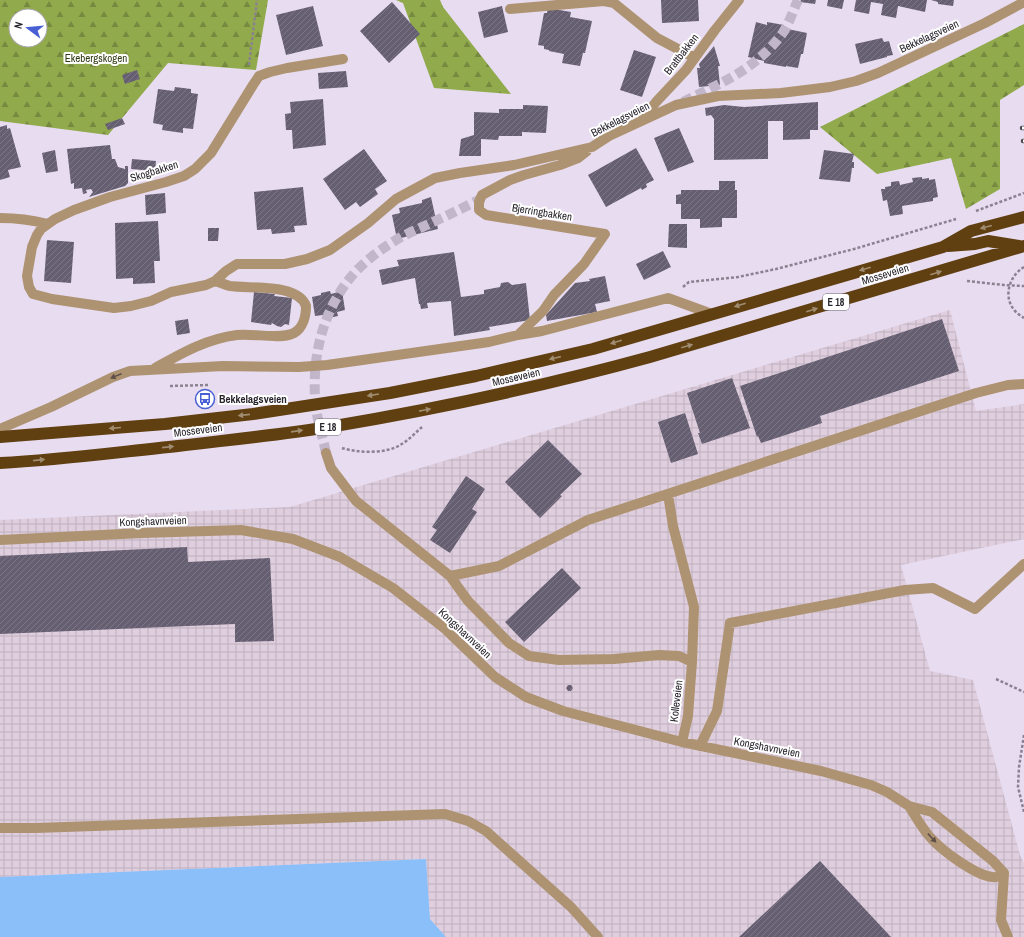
<svg xmlns="http://www.w3.org/2000/svg" width="1024" height="937" font-family="'Archivo Narrow',sans-serif">
<defs>
<pattern id="industrial-grid" width="8" height="8" patternUnits="userSpaceOnUse"><rect width="8" height="8" fill="#dfcede"/><path d="M0 4h8M4 0v8" fill="none" stroke="#bfb1bf"/></pattern>
<pattern id="forest-firs" width="22" height="20" patternUnits="userSpaceOnUse"><rect width="22" height="20" fill="#91aa4b"/><path d="M5 1l3.5 6h-7zM16 11l3.5 6h-7z" fill="#768a3f"/></pattern>
<pattern id="building-hatch" width="6" height="6" patternUnits="userSpaceOnUse"><rect width="6" height="6" fill="#665f72"/><path d="M-1 1l2-2M0 6l6-6M5 7l2-2" fill="none" stroke="#7c7686"/></pattern>
</defs>
<rect width="100%" height="100%" fill="#e8dcf1"/>
<path fill="url(#industrial-grid)" d="M950,310L976,411L1024,404V539L901,565L930,671L973,680L1020,855L1024,863V937H446L430,919L426,859L0,877V520L290,507Z"/>
<path fill="url(#forest-firs)" fill-rule="evenodd" d="M0,0H268L256,70L168,63L108,135L0,121ZM16,16H40V40H16Z
M396,0H440L443,7L511,94L434,88L403,3Z
M1024,24V85L1000,100V189L966,209L951,158L877,174L820,127Z"/>
<path fill="#8bbff9" d="M426,859L430,919L446,937H0V877Z"/>
<path fill="url(#building-hatch)" d="M661,0H698L699,21L662,23Z
M801,0H816L815,4L800,2Z
M828,0H844L842,9L827,6Z
M856,0H927L925,12L898,6L896,18L881,15L883,4L871,2L869,14L854,11Z
M931,0H954L953,6L938,4V2Z
M392,2L420,34L389,63L360,31Z
M313,6L323,46L286,55L276,15Z
M502,6L508,32L484,38L478,12Z
M548,8L571,12L570,17L592,21L585,53H583L580,66L562,63L564,54L549,51V50L544,49V46L538,45L544,13H547Z
M756,22L767,25V22L784,25L783,28L807,33L803,54H801L798,68L786,66V67L764,63V61L748,57Z
M882,38L884,42L889,41L893,55L887,56V57L860,64L855,44Z
M714,46L720,66H718L720,85L699,87L697,68H700L699,64Z
M634,50L656,57L642,97L620,90Z
M137,70L140,79L125,84L122,75Z
M346,71L348,87L319,89L318,73Z
M175,87L191,89V93L198,94L193,129L183,128V133L162,130L163,125L153,123L158,89L174,91Z
M323,99L326,145L293,149L292,130H286L285,114L291,113L290,102Z
M818,102V130H810V139L783,140V121H768V159L714,160V119L711,115L706,116L705,108L724,105L744,107Z
M523,105L548,106L546,133L522,132V136H499L498,140L481,139V156H459L461,139L474,135V112L499,113V109H523Z
M122,118L125,124L108,130L105,124Z
M7,125V129L10,128L21,167L8,170L10,177L0,180V127Z
M679,128L694,162L668,172L654,138Z
M110,145L112,159H115L118,167L125,169V166H128V183L125,186L89,197L93,192L91,189L86,190L87,193L83,194L82,188L74,189V183L71,184L67,149Z
M636,148L654,180L646,184L647,187L642,190L641,188L606,207L588,175Z
M364,149L387,181L375,189L378,194L360,207L356,202L345,210L323,179Z
M55,150L58,171L46,173L42,153Z
M824,150L854,154L852,162H854V168H852L850,182L819,179Z
M132,159L156,161L155,171L131,169Z
M922,177V179L929,178V180L935,179L938,197L933,198V201L902,206L903,214L890,216L887,200L883,201L881,189H885V187L891,186V182L899,181L900,185L913,182L912,178Z
M719,181H735V190H737V218H722V227L700,228V219H681V204H676V195L681,194V190H719Z
M303,187L307,225L294,226L295,232L272,234L271,229L257,230L254,192Z
M165,193L166,213L146,215L145,195Z
M431,197L438,229L397,239L392,215L400,213L399,208L422,203V200Z
M158,221L160,261H154L155,283L133,284V278L116,279L115,223Z
M669,224H687V248L668,247Z
M208,228H219L218,241H208Z
M47,240L74,242L71,283L44,281Z
M663,251L671,267L644,280L636,264Z
M454,252L461,297L484,294V290L500,287L501,283L508,282L512,285L526,283L530,320L489,327L490,330L454,336L451,301L427,303L428,308L421,309L420,304H419L415,278L382,285L379,270L399,266L397,260Z
M605,276L610,301L595,304L597,312L547,321L546,315L575,283L590,281L589,279Z
M330,291L331,294L342,291L345,310L337,312L338,316L324,319L323,315L315,316L312,297L321,295V293Z
M254,292L275,294L274,296L292,298L289,325L285,324L281,327L277,326L272,323L271,325L251,322Z
M188,319L190,333L177,335L175,321Z
M942,319L959,371L820,416L822,423L761,443L758,436L757,437L740,386Z
M732,378L750,428L702,444L698,433H700L687,393Z
M685,413L698,454L671,463L658,422Z
M548,440L582,474L560,495L562,496L540,518L505,482Z
M466,476L485,489L472,509L477,512L450,553L430,540L437,530L432,527Z
M187,547L188,562L270,558L274,641L235,642V624L0,634V556Z
M562,568L581,588L524,642L505,622Z
M568,685H571L573,688L571,691H568L566,688Z
M820,861L891,937H739Z"/>
<g fill="none" stroke-linecap="round" stroke-linejoin="round">
<path stroke="#c2b7ca" stroke-width="10" stroke-dasharray="10 5" stroke-linecap="butt" d="M683,102C721,83 756,69 782,34C789,24 793,11 798,0
M326,453C323,438 318,423 316,408C311,364 320,318 347,282C361,263 383,247 403,236C413,231 423,227 433,222C451,214 468,205 485,197"/>
<path stroke="#8b8291" stroke-width="2.5" stroke-dasharray="3 2" stroke-linecap="butt" d="M249,65L257,0
M976,211L1024,193
M967,281L1004,285L1024,286
M683,287L689,282L738,277L776,269L854,249L956,219
M170,386L208,385
M342,448C357,453 386,454 400,445C408,441 415,433 422,427
M996,679L1024,692
M1024,735L1019,767L1018,787L1024,812"/>
<path stroke="#ae9372" stroke-width="10" d="M510,9L604,1L614,3L657,38L695,58
M343,59L287,68L270,72L259,76L253,85L211,153L195,169L184,176L166,182L110,197L74,210L55,219L41,229L37,235L32,247L27,276L29,287L33,294L52,299L114,308L131,306L151,301L171,292L206,285L215,281L226,271L237,264H285L307,259L330,250L368,223L396,199L435,178L460,173L514,165L592,147L609,136L676,105L718,96L781,93L830,87L856,81L878,73L985,23L1024,2
M642,120L656,102L686,70L715,30L739,0
M0,218C17,218 32,220 48,224
M518,335L543,311L554,295L584,264L605,234L486,215L479,210V202L482,195L510,180L524,175L560,165L578,158L587,151
M155,368C182,353 206,339 237,335C253,333 281,340 294,333C303,328 306,316 306,306C298,283 250,289 230,286C225,285 220,282 215,281
M0,429L51,407L113,377L130,371L223,366L299,367L327,365L489,342L518,335L542,331L668,298L712,314
M326,453L331,468L356,501L450,576L499,566L588,520L976,393L1008,385L1024,384
M668,494L673,526L694,607L692,662L688,716L682,742
M0,540L142,533L241,530L293,539L340,557L393,588L444,628L495,677L526,697L563,711L682,742L821,771L871,785L887,792L909,806L932,812L993,861L1004,873
M450,576L468,601L509,643L529,656L559,660L614,659L659,655L679,656L692,662
M700,746L717,711L730,623L905,590L933,588L975,609L1024,564
M909,806C916,817 922,828 930,837C941,850 976,876 993,877C997,878 1000,875 1004,873
M0,828H36L445,814L468,821L486,831L571,907L598,937
M1004,873L1001,920L1008,937"/>
<path stroke="#603f11" stroke-width="12" d="M948,246L975,244L988,241L1019,246
M0,437L165,424L253,414L390,393L476,376L593,349L943,247L971,231L1024,217
M0,463C60,460 119,452 178,446C228,440 279,435 329,427C437,409 544,386 650,357L1024,246"/>
<g stroke="#4c4650" stroke-width="4.5">
<path id="rail" d="M1022,128H1024
M1023,141H1024"/>
</g>
<use href="#rail" stroke="#fff" stroke-width="3" stroke-dasharray="9" stroke-linecap="butt"/>
<path stroke="#8b8291" stroke-width="2.5" stroke-dasharray="3 2" stroke-linecap="butt" d="M1024,267C1009,276 1002,298 1016,312C1018,314 1021,316 1024,318"/>
</g>
<defs><path id="oneway-solid" d="M-6-.8H1V-3.2L6.5 0L1 3.2V.8H-6Z"/></defs>
<g fill="#a08c70">
<use href="#oneway-solid" transform="translate(986 227) rotate(165)"/>
<use href="#oneway-solid" transform="translate(865 269) rotate(164)"/>
<use href="#oneway-solid" transform="translate(936 273) rotate(-17)"/>
<use href="#oneway-solid" transform="translate(740 305) rotate(163)"/>
<use href="#oneway-solid" transform="translate(812 310) rotate(-17)"/>
<use href="#oneway-solid" transform="translate(616 342) rotate(163)"/>
<use href="#oneway-solid" transform="translate(687 346) rotate(-16)"/>
<use href="#oneway-solid" transform="translate(555 358) rotate(167)"/>
<use href="#oneway-solid" transform="translate(373 395) rotate(171)"/>
<use href="#oneway-solid" transform="translate(425 410) rotate(-11)"/>
<use href="#oneway-solid" transform="translate(244 415) rotate(174)"/>
<use href="#oneway-solid" transform="translate(115 428) rotate(175)"/>
<use href="#oneway-solid" transform="translate(297 431) rotate(-8)"/>
<use href="#oneway-solid" transform="translate(168 447) rotate(-6)"/>
<use href="#oneway-solid" transform="translate(39 460) rotate(-6)"/>
</g>
<g fill="#5e5048">
<use href="#oneway-solid" transform="translate(116 376) rotate(158)"/>
<use href="#oneway-solid" transform="translate(932 838) rotate(47)"/>
</g>
<defs>
<g id="bus-ring" transform="scale(1)"><circle r="9.5" fill="#fff" stroke="#4960d4" stroke-width="1.5"/><path d="M-5-6H5V4H4V6H2V4H-2V6H-4V4H-5ZM-3.5-4V0h7V-4ZM-3.5 1.2v1.5H-2V1.2ZM2 1.2v1.5H3.5V1.2Z" fill="#4960d4"/></g>
</defs>
<g fill-rule="evenodd">
<use href="#bus-ring" x="205" y="399"/>
</g>
<g text-anchor="middle" dominant-baseline="central" stroke-width="4" stroke-linejoin="round" paint-order="stroke">
<g fill="#fff" stroke="#68666b" stroke-width="1">
<rect x="823" y="294" width="26" height="16" rx="3"/>
<rect x="315" y="419" width="26" height="16" rx="3"/>
</g>
<g font-size="10" font-weight="bold" fill="#28242c">
<text x="836" y="302">E 18</text>
<text x="328" y="427">E 18</text>
</g>
<g font-size="11" fill="#28242c" stroke="#fff">
<text transform="translate(929 36) rotate(-25)">Bekkelagsveien</text>
<text transform="translate(681 54) rotate(-52)">Brattbakken</text>
<text transform="translate(620 119) rotate(-27)">Bekkelagsveien</text>
<text transform="translate(154 171) rotate(-17)">Skogbakken</text>
<text transform="translate(542 212) rotate(9)">Bjerringbakken</text>
<text transform="translate(885 274) rotate(-17)">Mosseveien</text>
<text transform="translate(516 377) rotate(-13)">Mosseveien</text>
<text transform="translate(198 430) rotate(-7)">Mosseveien</text>
<text transform="translate(153 521) rotate(-2)">Kongshavnveien</text>
<text transform="translate(465 633) rotate(43)">Kongshavnveien</text>
<text transform="translate(676 701) rotate(-83)">Kolleveien</text>
<text transform="translate(767 747) rotate(11)">Kongshavnveien</text>
</g>
<g font-size="11" fill="#303a12" stroke="#fff">
<text x="96" y="58">Ekebergskogen</text>
</g>
<g font-size="11" font-weight="bold" fill="#28242c" stroke="#fff" text-anchor="start">
<text x="219" y="399">Bekkelagsveien</text>
</g>
</g>
<g transform="translate(28 28) rotate(286)"><circle r="19" fill="#ffffff" stroke="#a9a7ab"/>
<path d="M0-3L7 15L0 10L-7 15Z" fill="#4960d4"/>
<text y="-6" font-size="11" font-weight="bold" text-anchor="middle" fill="#28242c">N</text>
</g>
</svg>
